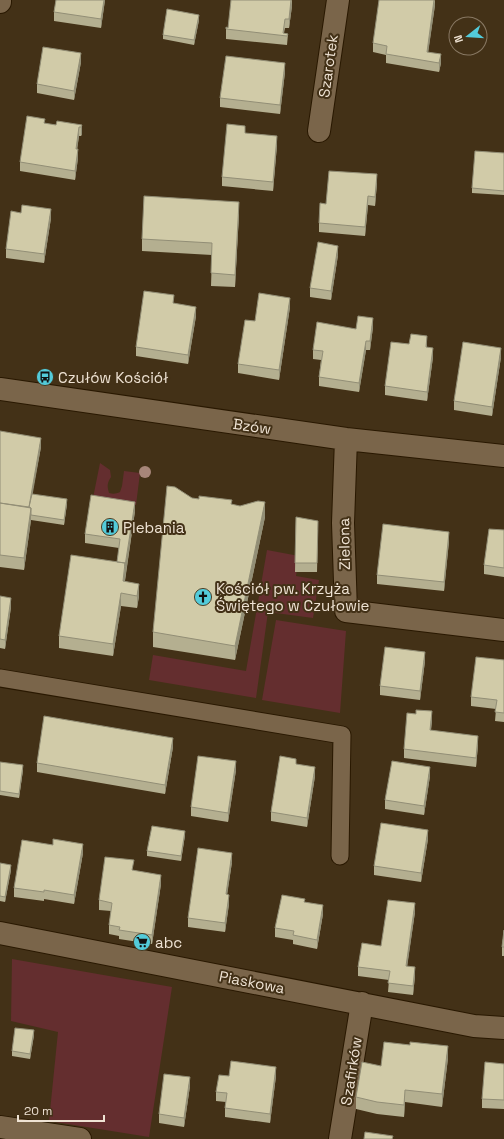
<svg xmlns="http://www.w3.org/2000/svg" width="504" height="1139" font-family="'Space Grotesk',sans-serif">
<rect width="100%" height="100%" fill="#433117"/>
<path fill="#642e2f" d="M100,463L110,470L111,477C107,483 107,486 109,493C113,494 116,494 120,492L122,486L124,471L140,473L136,505L93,498Z
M267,550L299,556L296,576L319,580L313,618L268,612L256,698L149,680L153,655L246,671Z
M276,620L346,631L340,713L262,700Z
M12,959L172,987L149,1137L49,1121L58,1032L11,1021Z"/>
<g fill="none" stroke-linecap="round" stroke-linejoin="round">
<g stroke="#291800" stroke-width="19">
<path id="service" d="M0,678L342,735L340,856"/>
</g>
<g stroke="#291800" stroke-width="24">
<path id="minor" d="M0,2V0
M319,131L338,0
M0,389L346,439L504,456
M346,439L343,523L346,611L504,630
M0,933L474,1026L504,1028
M0,1127L80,1139
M340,1139L362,1003"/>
</g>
<use href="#service" stroke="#7a654a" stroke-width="17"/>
<use href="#minor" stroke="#7a654a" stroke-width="22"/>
</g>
<circle fill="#a78679" cx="145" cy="472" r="6"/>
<path fill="#b4af90" d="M56,0H105L101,28L54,21V12Z
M292,0V6L289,28H285L284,33L288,34L287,45L226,39V29Z
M435,0V5L428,52L441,63L439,72L386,63V55L373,52V43Z
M199,20L194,45L163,39V35Z
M81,62L74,100L37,93V84Z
M285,72L280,114L220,107V98Z
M45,124L56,125H82V134L81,136H79L77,149L78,158L75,180L20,171V162Z
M245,133L277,145L273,191L222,186V177Z
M504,153V195L472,193V188Z
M377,183L375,206L368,205L365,236L319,232V223L326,204Z
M21,213L51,218L44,263L6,258V249Z
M239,214L235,287L211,286L212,255L142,251V239Z
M338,255L331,300L310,297V288Z
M174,303L196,316L188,364L136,356V347Z
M290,307L279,380L238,373V364L255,321Z
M373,327L370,350H366L359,392L319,386V377L321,360L313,359V350L356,329Z
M409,344L427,345V347L433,357L427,401L385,395V386Z
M501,357L492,416L454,410V401Z
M0,431L41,447L32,494L67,504L64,525L31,520L24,570L0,567Z
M192,498L232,505L265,517L235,660L153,647V632Z
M135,511L125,581L139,596L137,608L121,606L113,656L59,648V636L117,562L119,548L85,543V534Z
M296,517L318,530L317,572H295Z
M504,530V577L484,574V565Z
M449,541L444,591L377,584V575Z
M0,596L11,607L5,649L0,648Z
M504,660V722L495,721L496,709L471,706V697Z
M425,661L420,700L380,695V686Z
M432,720L431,730L478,745L476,767L404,758V749Z
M173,747L165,794L37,772V763Z
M0,762L23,770L19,798L0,795Z
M296,764L315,776L307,827L271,821V812Z
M236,770L228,822L191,816V807Z
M430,776L424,815L385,809V800Z
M185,835L181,861L147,856V851Z
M428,839L421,882L374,875V866Z
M83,853L74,904L44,899V901L14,897V888Z
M232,862L227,894L229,904L225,932L188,927V918Z
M0,863L11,870L5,902L0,901Z
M133,870L161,884L152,944L119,939V936L109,934V925L111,911L99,910V900Z
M305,902L323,914L317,949L293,944V940L275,937V928Z
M415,912L407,966L415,976L413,995L388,992L389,980L358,976V967L381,946Z
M504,930V956H502V947Z
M34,1035L30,1059L12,1056V1051Z
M448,1058L442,1107L405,1102L404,1117L377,1114L356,1109V1097L381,1066Z
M504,1064V1109L482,1108V1099Z
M229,1076H276L270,1123L225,1117V1108L226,1102L216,1101V1092Z
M190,1086L184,1127L159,1123V1114Z"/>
<path fill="#928e76" d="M104,0H105L101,28V19Z
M291,0L292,6L289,28V19Z
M434,0L435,5L427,61V52Z
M199,15V20L194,45V40Z
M81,53V62L74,100V91Z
M441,54V63L439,72V63Z
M285,63V72L280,114V105Z
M82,125V134L81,136V127Z
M79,127V136L76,158V149Z
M277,136V145L273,191V182Z
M78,149V158L75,180V171Z
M377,174V183L375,206V197Z
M368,196V205L365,236V227Z
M239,202V214L235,287V275Z
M51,209V218L44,263V254Z
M338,246V255L331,300V291Z
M290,298V307L279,380V370Z
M196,307V316L188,364V355Z
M373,318V327L370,350V341Z
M427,336V345L426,356V347Z
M366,341V350L359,392V383Z
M433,348V357L427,401V392Z
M501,348V357L492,416V407Z
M41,438V447L29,515L28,511Z
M67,499V504L64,525V520Z
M135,502V511L123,593V581Z
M265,502V517L235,660V646Z
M31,508V520L24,570V558Z
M449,532V541L444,591V582Z
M139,584V596L137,608V596Z
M121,593V606L113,656V644Z
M11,598V607L5,649V640Z
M425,652V661L420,700V691Z
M432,711V720L430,739V730Z
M478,736V745L476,767V758Z
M173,738V747L165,794V785Z
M236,761V770L228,822V813Z
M23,765V770L19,798V794Z
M315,767V776L307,827V818Z
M430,767V776L424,815V806Z
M428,830V839L421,882V873Z
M185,831V835L181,861V856Z
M83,844V853L74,904V895Z
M232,853V862L226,903V894Z
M11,865V870L5,902V897Z
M161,875V884L152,944V935Z
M229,895V904L225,932V923Z
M415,903V912L406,975V966Z
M323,905V914L317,949V940Z
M415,967V976L413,995V986Z
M34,1030V1035L30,1059V1054Z
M448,1046V1058L442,1107V1094Z
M276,1067V1076L270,1123V1114Z
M190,1077V1086L184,1127V1118Z
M405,1090V1102L404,1117V1105Z"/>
<path fill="#d1cba8" stroke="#928e76" d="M56,0H104L101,19L54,12Z
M231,0H291L289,19H285L283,33L288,34L287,36L226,29V27L228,28Z
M379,0H434L427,52L441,54L439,63L386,54L387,46L373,43Z
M167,9L199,15L194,40L163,35Z
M43,47L81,53L74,91L37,84Z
M226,56L285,63L280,105L220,98Z
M27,116L45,119L44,123L56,125L57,121L82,125L81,127H79L76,149H78L75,171L20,162Z
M227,124L245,126V133L277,136L273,182L222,177Z
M475,151L504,153V191L472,188Z
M329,171L377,174L375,197L368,196L365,227L319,223L320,203L326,204Z
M144,196L239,202L235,275L211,273L212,243L142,239Z
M22,205L51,209L44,254L6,249L11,211L21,213Z
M318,242L338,246L331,291L310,288Z
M144,291L174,295L173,303L196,307L188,355L136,347Z
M259,293L290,298L279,370L238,364L245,320L255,321Z
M358,316L373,318L370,341H366L359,383L319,377L323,351L313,350L317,322L356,329Z
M411,334L427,336L426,347L433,348L427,392L385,386L391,342L409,344Z
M463,342L501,348L492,407L454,401Z
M0,431L41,438L29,507L0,503Z
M167,486L175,487L192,498L199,499V496L232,500L231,504L240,506L258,501L265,502L235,646L153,632Z
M32,494L67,499L64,520L31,515V508L29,507Z
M91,495L135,502L125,566V563L117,562L120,539L85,534Z
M0,503L31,508L24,558L0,555Z
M296,517L318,521L317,563H295Z
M383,524L449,532L444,582L377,575Z
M489,529L504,530V568L484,565Z
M71,555L125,563L123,581L139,584L137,596L121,593L113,644L59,636Z
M0,596L11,598L5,640L0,639Z
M385,647L425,652L420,691L380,686Z
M476,657L504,660V713L495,712L497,700L471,697Z
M416,710L432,711L430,730L478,736L476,758L404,749L407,713L416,714Z
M44,716L173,738L165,785L37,763Z
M198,756L236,761L228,813L191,807Z
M280,756L296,759V764L315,767L307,818L271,812Z
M392,761L430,767L424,806L385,800Z
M0,762L23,765L19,794L0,791Z
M381,823L428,830L421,873L374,866Z
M152,826L185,831L181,856L147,851Z
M53,839L83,844L74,895L44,890V892L14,888L22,840L53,845Z
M198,848L232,853L226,894L229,895L225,923L188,918Z
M105,857L134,860L132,870L161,875L152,935L119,930L120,927L109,925L112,903L99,900Z
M0,863L11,865L5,897L0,896Z
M282,895L305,899L304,902L323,905L317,940L293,935L294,931L275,928Z
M388,900L415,903L406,966L415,967L413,986L388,983L390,971L358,967L362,943L381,946Z
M504,930V947H502Z
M15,1028L34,1030L30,1054L12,1051Z
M384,1042L410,1045V1042L448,1046L442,1094L405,1090L404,1105L377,1102L356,1097L362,1062L381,1066Z
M231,1061L276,1067L270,1114L225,1108L227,1093L216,1092L219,1075L229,1076Z
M485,1062L504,1064V1100L482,1099Z
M164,1074L190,1077L184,1118L159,1114Z
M365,1132L393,1136L392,1139H364Z"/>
<defs>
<g id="bus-disc" transform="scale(0.9)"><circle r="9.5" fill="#53cbda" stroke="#433117"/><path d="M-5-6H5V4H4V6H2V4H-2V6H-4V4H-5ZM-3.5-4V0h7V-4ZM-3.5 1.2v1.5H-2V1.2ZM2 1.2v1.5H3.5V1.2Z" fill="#111"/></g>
<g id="building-disc" transform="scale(0.9)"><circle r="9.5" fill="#53cbda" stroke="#433117"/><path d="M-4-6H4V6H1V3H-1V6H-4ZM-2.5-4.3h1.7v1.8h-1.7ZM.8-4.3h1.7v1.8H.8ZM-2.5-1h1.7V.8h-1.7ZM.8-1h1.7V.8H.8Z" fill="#111"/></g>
<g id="church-disc" transform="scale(0.9)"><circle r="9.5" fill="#53cbda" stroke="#433117"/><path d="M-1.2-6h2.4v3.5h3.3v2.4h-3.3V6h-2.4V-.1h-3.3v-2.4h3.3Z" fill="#111"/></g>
<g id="supermarket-disc" transform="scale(0.9)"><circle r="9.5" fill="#53cbda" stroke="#433117"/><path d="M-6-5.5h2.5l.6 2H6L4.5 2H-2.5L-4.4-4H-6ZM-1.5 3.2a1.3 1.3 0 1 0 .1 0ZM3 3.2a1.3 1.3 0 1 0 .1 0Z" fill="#111"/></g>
</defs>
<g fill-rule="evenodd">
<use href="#bus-disc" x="45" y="377"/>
<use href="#building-disc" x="110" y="527"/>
<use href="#church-disc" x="203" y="597"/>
<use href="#supermarket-disc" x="142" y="942"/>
</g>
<g text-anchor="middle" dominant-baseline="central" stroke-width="4" stroke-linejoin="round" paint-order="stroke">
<g font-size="15" fill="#efe3d4" stroke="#433117">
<text transform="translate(328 66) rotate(-82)">Szarotek</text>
<text transform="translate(252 426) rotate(8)">Bzów</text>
<text transform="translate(344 544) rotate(-91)">Zielona</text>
<text transform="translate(252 982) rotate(11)">Piaskowa</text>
<text transform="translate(351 1071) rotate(-81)">Szafirków</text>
</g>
<g font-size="15" fill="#efe3d4" stroke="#433117" text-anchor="start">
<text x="58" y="377">Czułów Kościół</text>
<text x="123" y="527">Plebania</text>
<text x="216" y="588">Kościół pw. Krzyża<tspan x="216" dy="17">Świętego w Czułowie</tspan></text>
<text x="155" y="942">abc</text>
</g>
</g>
<g transform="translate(468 36) rotate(253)"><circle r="19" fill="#433117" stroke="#887863"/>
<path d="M0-3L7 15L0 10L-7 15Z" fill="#53cbda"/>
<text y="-6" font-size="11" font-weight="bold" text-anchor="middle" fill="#efe3d4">N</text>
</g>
<path d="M18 1115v6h86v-6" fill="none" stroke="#efe3d4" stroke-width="2"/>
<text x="24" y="1115" font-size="12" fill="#efe3d4" stroke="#433117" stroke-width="3" paint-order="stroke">20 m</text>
</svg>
